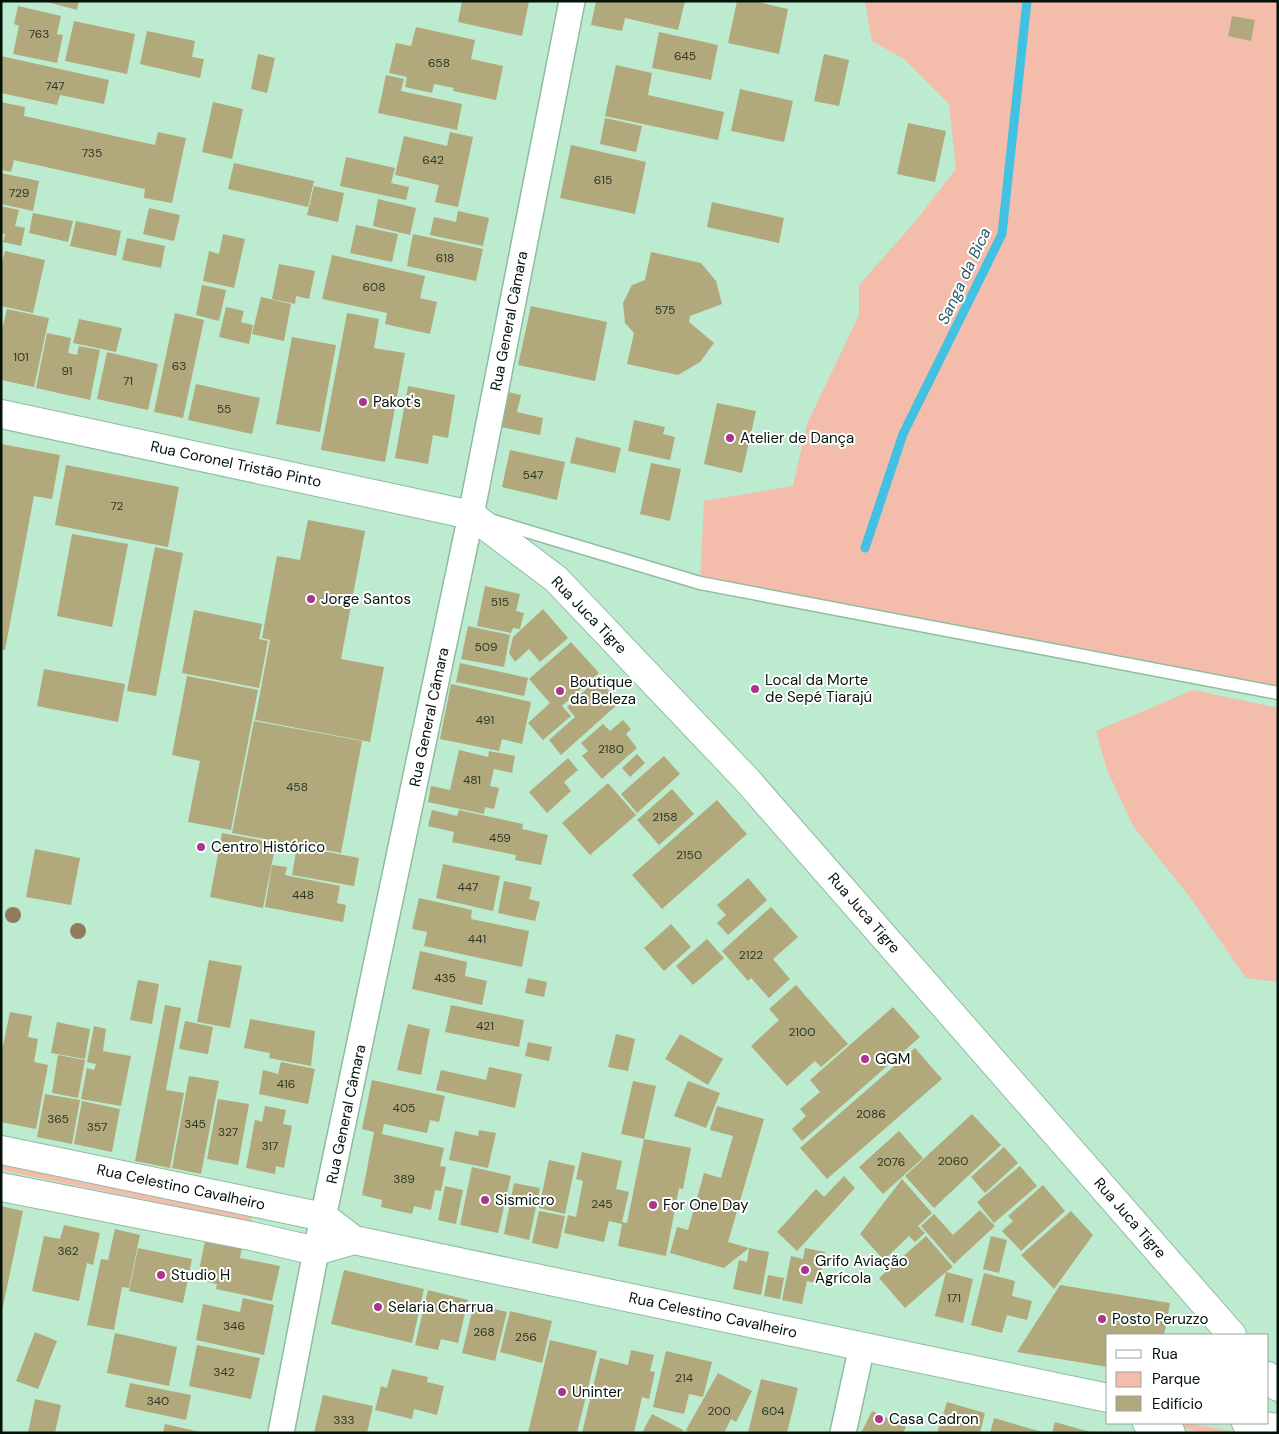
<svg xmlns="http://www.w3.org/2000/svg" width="1279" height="1434" font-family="'DM Sans',sans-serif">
<rect width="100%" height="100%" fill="#bcebcf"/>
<path fill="#f4bdab" d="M865,1H1278V693L700,583L704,501L793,486L807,424L859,315V285L914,223L956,169L949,104L904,59L872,41Z
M1193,690L1278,708V982L1246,978L1189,896L1133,826L1107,770L1096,731Z
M1,1161L253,1213L251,1222L1,1170Z
M1168,1423H1187L1240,1433H1202Z"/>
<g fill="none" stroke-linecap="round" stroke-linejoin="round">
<path stroke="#42c1e2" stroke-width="9" d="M865,548L903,434L1002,234L1027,1"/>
</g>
<path fill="#b1a97c" d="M44,1H79L77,10Z
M462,1H529L522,36L458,22Z
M596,1H685L678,30L625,18L622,31L591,25Z
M737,1H754L788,9L779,54L728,43Z
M18,6L61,16L57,34L63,35L57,63L13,54L19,26L14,24Z
M1232,16L1255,20L1251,41L1228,36Z
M74,21L135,34L127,74L65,61Z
M416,27L475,40L471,59L503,66L496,100L453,91L454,88L434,84L432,93L405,87L407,77L389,73L396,43L411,46Z
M147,31L195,41L192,57L204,59L200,78L140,64Z
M659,32L718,45L711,80L652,68Z
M258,54L275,58L267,93L251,89Z
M824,54L849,60L839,106L814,101Z
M1,56L109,80L104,104L60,95L57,105L1,93Z
M616,65L652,73L648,95L724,112L718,140L605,116Z
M386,75L404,79L401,91L462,104L457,130L378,113Z
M740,89L793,101L784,142L731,131Z
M1,102L25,107L24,116L155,145L158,132L186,138L172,203L144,198L145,189L14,160L11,172L1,170Z
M213,102L243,109L232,159L202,152Z
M605,118L642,126L636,152L600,144Z
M908,123L946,131L935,182L897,174Z
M450,132L473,137L458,207L435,202L439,185L395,175L404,136L447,146Z
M571,145L646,162L635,214L560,198Z
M346,157L395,168L391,183L409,187L406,200L340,186Z
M234,163L314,181L308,207L228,189Z
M1,173L39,181L33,211L1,204Z
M314,186L344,193L338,222L307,215Z
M378,199L416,208L410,235L373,226Z
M712,202L784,218L779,243L707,227Z
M1,206L19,210L15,226L25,228L21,246L3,242L5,234L1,233Z
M149,208L180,215L174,241L143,234Z
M458,211L489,218L483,246L430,235L434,217L456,222Z
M33,213L73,221L68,242L29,233Z
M76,221L121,231L116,256L70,246Z
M356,225L398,234L392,262L350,253Z
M223,234L245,239L234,288L203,281L209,251L219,254Z
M413,234L483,249L476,281L407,266Z
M127,238L165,246L161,268L122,260Z
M5,251L45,260L33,313L1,306V267Z
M651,252L701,263L716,281L722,304L690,316L689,322L714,343L700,362L678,375L627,364L634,333L625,323L623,303L632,285L645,280Z
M332,255L425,276L420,298L437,302L430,334L385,324L387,313L322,299Z
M279,264L315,271L309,299L296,296L295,304L272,299Z
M202,285L226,290L219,321L196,315Z
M261,297L291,304L284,341L252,334Z
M531,306L607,322L595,381L518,365Z
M226,307L244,311L241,322L253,325L249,344L219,337Z
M7,309L49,318L34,387L1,380V334Z
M175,313L204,320L183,418L154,412Z
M347,313L379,319L374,348L405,353L385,462L321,450Z
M79,319L122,328L116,352L73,343Z
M47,333L71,338L68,353L77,355L79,346L100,350L90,400L36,388Z
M292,337L336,345L320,432L276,424Z
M107,352L158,364L148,410L97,399Z
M196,384L260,398L252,434L188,420Z
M408,386L455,395L448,438L433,435L428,464L395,458Z
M508,392L521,395L517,412L543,418L540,435L501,427Z
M717,403L756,411L742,473L704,464Z
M634,420L665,427L663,434L675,437L670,460L628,451Z
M576,437L621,448L615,473L570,463Z
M1,444L60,455L52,499L34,496L5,650L1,649Z
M510,450L565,462L557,500L502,487Z
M651,463L681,469L670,521L640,514Z
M66,465L179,487L168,547L55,525Z
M308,520L365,531L341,659L384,667L370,742L255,720L270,640L262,638L277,556L300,560Z
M72,534L128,544L112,627L57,616Z
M155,547L183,553L156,696L127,691Z
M485,586L520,594L516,611L524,613L520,629L513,628L511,633L477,626Z
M543,609L568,638L540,662L529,649L515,662L509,653L513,637Z
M194,610L262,624L259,639L268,641L259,688L182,673Z
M468,626L510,635L504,667L461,659Z
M571,642L599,673L562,706L571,716L543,740L528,723L550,703L529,679Z
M460,663L528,678L524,696L456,682Z
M44,669L125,684L118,722L37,706Z
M187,676L258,690L231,830L188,822L200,761L172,755Z
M598,678L619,703L561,755L549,740L575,717L567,707Z
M451,684L531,702L522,744L502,739L499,751L440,739Z
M623,720L631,729L626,734L637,748L602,779L582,756L588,751L581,743L603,724L610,731Z
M254,721L362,741L341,853L232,833Z
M459,750L488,757L489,751L515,756L512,773L494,769L490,786L499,788L494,809L485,807L484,814L428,802L431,786L450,790Z
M637,754L645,763L630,777L622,768Z
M664,756L680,774L637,813L621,794Z
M568,758L578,770L564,782L571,791L547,813L529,792Z
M608,783L636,815L590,855L562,823Z
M672,789L694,814L659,845L637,820Z
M717,800L747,834L662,909L632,875Z
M432,810L457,816L459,810L523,824L522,829L548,835L541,865L515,860L516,855L452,842L454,832L428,826Z
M222,833L276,843L263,908L210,897Z
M297,846L359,858L354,886L292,875Z
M35,849L80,858L71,905L26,897Z
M443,864L500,876L493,911L436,898Z
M272,865L287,867L285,875L340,886L337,903L346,905L343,922L265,907Z
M748,878L767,900L728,935L717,923L726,915L717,905Z
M504,881L532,887L529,899L540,902L535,921L498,913Z
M419,898L472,910L471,919L529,931L522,967L424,946L427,932L412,929Z
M771,907L798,937L773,959L790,979L769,998L751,978L748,981L722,951Z
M671,924L691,947L664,971L644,948Z
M707,939L724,958L693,985L676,966Z
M420,951L467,962L465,976L487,981L482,1005L412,989Z
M209,960L242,966L230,1028L197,1022Z
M528,978L547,982L544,997L525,993Z
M138,980L159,984L152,1024L130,1020Z
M796,985L848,1044L821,1067L815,1061L787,1086L751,1046L779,1020L769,1009Z
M165,1005L181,1008L166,1090L184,1093L170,1168L135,1161Z
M451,1005L524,1020L519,1047L445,1032Z
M893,1007L920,1037L802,1141L792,1129L806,1116L800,1109L820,1092L810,1080Z
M10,1012L32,1016L28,1037L38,1039L34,1062L48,1065L36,1129L1,1122V1055Z
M250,1019L315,1031L311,1066L269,1058L270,1053L244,1048Z
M185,1021L213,1027L208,1054L179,1049Z
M57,1022L90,1029L85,1059L51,1053Z
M408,1024L430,1029L421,1075L397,1070Z
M94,1026L106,1029L103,1051L131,1056L121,1106L81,1099L87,1068L94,1070L96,1064L87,1062Z
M616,1034L635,1039L628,1071L608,1067Z
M680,1034L723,1059L708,1085L665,1059Z
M528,1042L552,1047L549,1061L525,1056Z
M915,1048L942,1079L827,1179L800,1148Z
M58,1055L85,1060L78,1098L52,1093Z
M281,1062L315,1069L308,1104L259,1094L263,1070L278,1074Z
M489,1067L522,1074L515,1108L436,1090L441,1070L486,1080Z
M189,1076L219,1081L201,1174L172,1168Z
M372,1080L445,1096L439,1122L430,1120L427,1133L384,1124L382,1134L444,1148L440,1166L446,1167L441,1191L435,1190L431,1210L414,1206L412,1214L381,1207L382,1200L362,1195L374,1132L362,1129Z
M633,1081L656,1086L644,1139L621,1134Z
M688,1081L720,1093L706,1128L674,1116Z
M45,1094L80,1100L72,1144L37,1137Z
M218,1099L249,1104L238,1165L207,1159Z
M82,1101L120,1109L112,1152L74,1144Z
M265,1106L286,1110L283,1124L292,1126L284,1168L276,1166L275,1174L246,1168L255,1120L262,1122Z
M717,1106L764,1119L728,1242L749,1248L724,1268L670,1253L677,1227L688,1230L704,1173L721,1178L733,1136L710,1130Z
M972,1114L1001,1145L934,1208L905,1176Z
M479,1130L496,1133L488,1168L449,1160L455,1131L478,1136Z
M899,1131L923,1158L883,1194L859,1167Z
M644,1139L691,1148L683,1189L679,1188L666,1256L618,1246L622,1224L609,1221L604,1242L564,1233L568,1215L576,1217L583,1181L576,1179L582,1152L622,1161L616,1189L629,1192L622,1222L627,1223Z
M1004,1147L1018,1163L985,1193L971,1177Z
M549,1160L575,1166L565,1214L539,1208Z
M1020,1166L1037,1186L994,1223L977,1202Z
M472,1167L511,1176L498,1233L460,1225Z
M844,1176L855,1188L797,1251L777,1232L816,1189L824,1197Z
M902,1179L932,1213L918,1226L925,1233L915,1242L909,1236L884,1260L860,1234Z
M514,1183L540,1188L529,1240L504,1234Z
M1043,1185L1065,1211L1021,1251L1002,1231L1013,1221L1008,1216Z
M445,1186L463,1190L456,1224L438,1220Z
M1,1206L23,1211L2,1311H1Z
M980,1210L995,1226L954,1264L921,1226L934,1214L953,1235Z
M539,1211L565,1216L558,1249L532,1243Z
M1071,1211L1093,1235L1054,1289L1021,1255Z
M64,1225L100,1233L93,1265L87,1263L79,1301L32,1291L44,1236L60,1239Z
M115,1229L140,1235L129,1288L122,1287L114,1330L87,1325L101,1259L108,1260Z
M926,1236L953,1267L946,1272L973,1279L963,1323L935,1316L946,1272L905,1308L879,1278Z
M991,1236L1007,1240L999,1273L983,1269Z
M205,1241L242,1248L240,1258L280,1266L272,1301L216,1289L217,1284L197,1280Z
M138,1248L192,1259L183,1303L129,1291Z
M749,1248L769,1252L761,1295L733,1289L739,1260L747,1262Z
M805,1248L825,1252L819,1284L807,1281L802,1304L782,1300L791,1256L803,1259Z
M344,1270L424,1289L412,1343L331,1324Z
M984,1273L1015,1281L1012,1296L1032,1301L1027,1320L1007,1315L1002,1333L971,1325Z
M768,1275L784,1278L780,1299L764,1296Z
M1060,1285L1170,1303L1164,1335H1108V1367L1017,1352Z
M428,1290L468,1300L458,1343L441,1339L438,1350L415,1345Z
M243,1298L274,1305L264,1355L196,1340L203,1304L240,1312Z
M474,1304L507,1312L495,1361L462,1353Z
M510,1311L552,1321L542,1363L500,1352Z
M35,1332L57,1341L38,1389L16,1381Z
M115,1333L177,1347L169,1386L107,1373Z
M550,1340L597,1351L577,1433H528Z
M197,1345L260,1358L251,1399L189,1386Z
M631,1350L654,1355L650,1371L655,1372L649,1399L642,1397L634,1433H582L600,1358L628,1365Z
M666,1351L712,1362L703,1397L689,1394L684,1414L653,1407Z
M392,1369L428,1377L427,1382L444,1386L437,1415L414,1409L412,1419L375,1410L381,1386L387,1388Z
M718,1373L752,1391L736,1422L731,1419L724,1433H690L686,1430Z
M761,1379L798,1388L787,1433H748Z
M130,1383L191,1395L186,1420L125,1407Z
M323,1395L373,1406L367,1433H314Z
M35,1399L61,1405L55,1433H28Z
M947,1402L985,1413L980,1433H937Z
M872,1411L906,1427L903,1433H861Z
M652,1414L683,1430L681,1433H642Z
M994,1418L1042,1432V1433H990Z
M1055,1422L1090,1432V1433H1052Z
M165,1424L200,1432V1433H163Z"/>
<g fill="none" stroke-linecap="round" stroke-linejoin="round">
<g stroke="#8ebca1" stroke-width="15">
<path id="service" d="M493,521L700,583L1278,693"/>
</g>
<g stroke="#8ebca1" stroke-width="28">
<path id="minor" d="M281,1433L316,1251L471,515L572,1
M843,1433L862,1346"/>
</g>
<g stroke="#8ebca1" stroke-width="30">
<path id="secondary" d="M1,414L471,515L556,579L747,780L1232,1335
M1,1150L324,1217L354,1240L1108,1398
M1,1187L251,1236L316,1251L354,1240
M1268,1376L1278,1387
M1147,1423L1171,1433
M1246,1423L1278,1428"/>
</g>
<use href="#service" stroke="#fff" stroke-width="12"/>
<use href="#minor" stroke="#fff" stroke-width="25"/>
<use href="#secondary" stroke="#fff" stroke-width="28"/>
</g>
<g fill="#927b5d">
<circle cx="13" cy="915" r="8"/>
<circle cx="78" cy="931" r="8"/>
</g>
<g fill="#aa358e" stroke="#fff" stroke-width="2">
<circle cx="363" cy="402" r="5"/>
<circle cx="730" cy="438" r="5"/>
<circle cx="311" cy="599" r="5"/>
<circle cx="755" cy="689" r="5"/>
<circle cx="560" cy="691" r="5"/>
<circle cx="201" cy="847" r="5"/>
<circle cx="865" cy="1059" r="5"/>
<circle cx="485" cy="1200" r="5"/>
<circle cx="653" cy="1205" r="5"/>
<circle cx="805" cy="1270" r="5"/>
<circle cx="161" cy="1275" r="5"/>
<circle cx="378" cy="1307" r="5"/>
<circle cx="1102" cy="1319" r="5"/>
<circle cx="562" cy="1392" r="5"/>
<circle cx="879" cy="1419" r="5"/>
</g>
<g text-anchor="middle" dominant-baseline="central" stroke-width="4" stroke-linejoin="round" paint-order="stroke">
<g font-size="12" fill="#2e3826">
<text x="39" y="34">763</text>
<text x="685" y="56">645</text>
<text x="439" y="63">658</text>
<text x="55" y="86">747</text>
<text x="92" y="153">735</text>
<text x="433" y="160">642</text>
<text x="603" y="180">615</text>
<text x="19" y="193">729</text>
<text x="445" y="258">618</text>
<text x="374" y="287">608</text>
<text x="665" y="310">575</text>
<text x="21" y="357">101</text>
<text x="179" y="366">63</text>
<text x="67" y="371">91</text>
<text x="128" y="381">71</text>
<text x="224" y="409">55</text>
<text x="533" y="475">547</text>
<text x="117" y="506">72</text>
<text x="500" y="602">515</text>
<text x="486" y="647">509</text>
<text x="485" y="720">491</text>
<text x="611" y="749">2180</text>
<text x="472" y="780">481</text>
<text x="297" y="787">458</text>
<text x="665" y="817">2158</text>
<text x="500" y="838">459</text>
<text x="689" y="855">2150</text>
<text x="468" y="887">447</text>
<text x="303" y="895">448</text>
<text x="477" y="939">441</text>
<text x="751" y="955">2122</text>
<text x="445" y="978">435</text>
<text x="485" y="1026">421</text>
<text x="802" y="1032">2100</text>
<text x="286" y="1084">416</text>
<text x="404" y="1108">405</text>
<text x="871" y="1114">2086</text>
<text x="58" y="1119">365</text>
<text x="195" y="1124">345</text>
<text x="97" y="1127">357</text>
<text x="228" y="1132">327</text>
<text x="270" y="1146">317</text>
<text x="953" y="1161">2060</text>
<text x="891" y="1162">2076</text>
<text x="404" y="1179">389</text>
<text x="602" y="1204">245</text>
<text x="68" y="1251">362</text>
<text x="954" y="1298">171</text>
<text x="234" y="1326">346</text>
<text x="484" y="1332">268</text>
<text x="526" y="1337">256</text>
<text x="224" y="1372">342</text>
<text x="684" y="1378">214</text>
<text x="158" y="1401">340</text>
<text x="719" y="1411">200</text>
<text x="773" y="1411">604</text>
<text x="344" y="1420">333</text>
</g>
<g font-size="15" fill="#03130a" stroke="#fff">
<text transform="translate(509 321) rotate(-79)">Rua General Câmara</text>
<text transform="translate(236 464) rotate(12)">Rua Coronel Tristão Pinto</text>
<text transform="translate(589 615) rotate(46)">Rua Juca Tigre</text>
<text transform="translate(429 717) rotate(-78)">Rua General Câmara</text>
<text transform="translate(864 913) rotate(49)">Rua Juca Tigre</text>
<text transform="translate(346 1114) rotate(-78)">Rua General Câmara</text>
<text transform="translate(181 1187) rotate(12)">Rua Celestino Cavalheiro</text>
<text transform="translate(1130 1218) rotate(49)">Rua Juca Tigre</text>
<text transform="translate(713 1315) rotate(12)">Rua Celestino Cavalheiro</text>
</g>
<g font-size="15" fill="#03130a" stroke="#fff" text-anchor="start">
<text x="373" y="402">Pakot's</text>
<text x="740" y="438">Atelier de Dança</text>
<text x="321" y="599">Jorge Santos</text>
<text x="765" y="680">Local da Morte<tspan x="765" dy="17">de Sepé Tiarajú</tspan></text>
<text x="570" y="682">Boutique<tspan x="570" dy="17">da Beleza</tspan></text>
<text x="211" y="847">Centro Histórico</text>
<text x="875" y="1059">GGM</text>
<text x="495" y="1200">Sismicro</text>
<text x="663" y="1205">For One Day</text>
<text x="815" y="1261">Grifo Aviação<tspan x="815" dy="17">Agrícola</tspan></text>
<text x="171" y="1275">Studio H</text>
<text x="388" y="1307">Selaria Charrua</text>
<text x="1112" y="1319">Posto Peruzzo</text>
<text x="572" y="1392">Uninter</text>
<text x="889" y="1419">Casa Cadron</text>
</g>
<g font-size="16" font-style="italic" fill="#275a69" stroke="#fff">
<text transform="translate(964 276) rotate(-65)">Sanga da Bica</text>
</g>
</g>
<rect width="1279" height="1434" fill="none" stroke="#03130a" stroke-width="5"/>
<rect x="1106" y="1334" width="162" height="90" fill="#ffffff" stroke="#9aa19d"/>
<rect x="1116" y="1350" width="25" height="8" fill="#ffffff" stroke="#9aa19d"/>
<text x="1152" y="1359" font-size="15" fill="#03130a">Rua</text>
<rect x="1116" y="1372" width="25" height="15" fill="#f4bdab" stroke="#9aa19d"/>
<text x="1152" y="1384" font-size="15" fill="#03130a">Parque</text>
<rect x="1116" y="1396" width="25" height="15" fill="#b1a97c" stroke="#9aa19d"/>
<text x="1152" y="1409" font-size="15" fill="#03130a">Edifício</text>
</svg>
